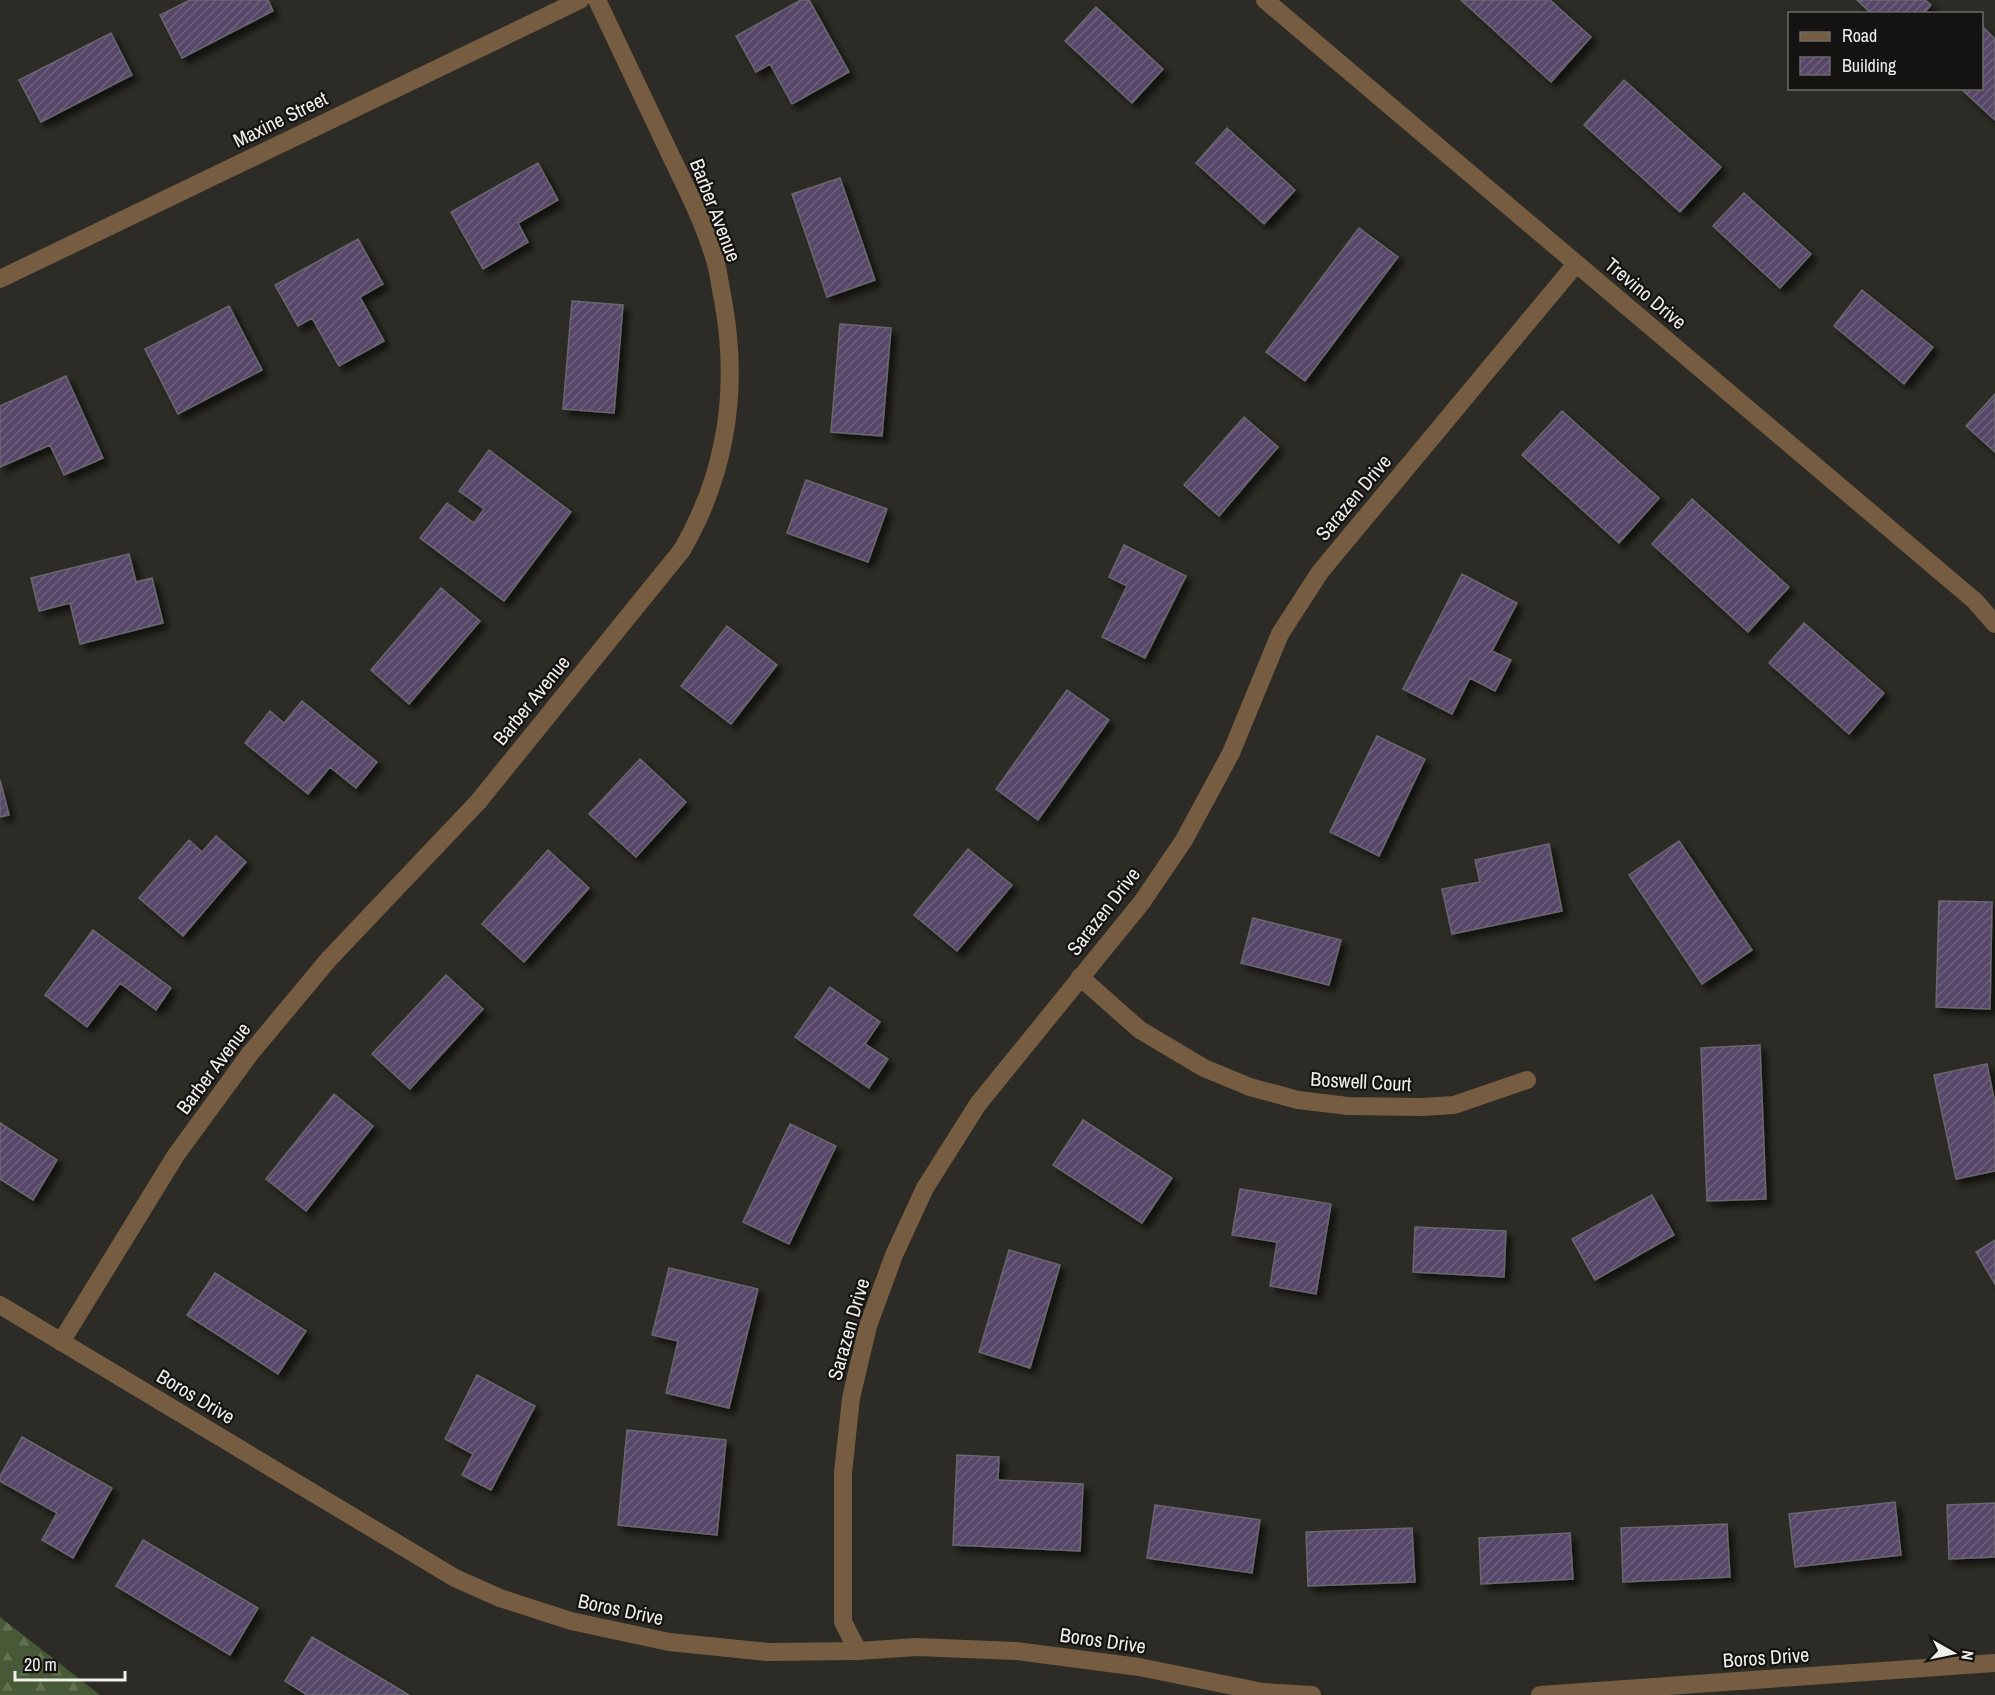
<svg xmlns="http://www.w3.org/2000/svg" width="1995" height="1695" font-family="'Archivo Narrow',sans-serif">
<defs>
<pattern id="forest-firs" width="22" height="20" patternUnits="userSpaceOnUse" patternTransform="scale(1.5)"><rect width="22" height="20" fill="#475937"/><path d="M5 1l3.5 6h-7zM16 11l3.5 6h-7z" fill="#627154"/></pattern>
<pattern id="building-hatch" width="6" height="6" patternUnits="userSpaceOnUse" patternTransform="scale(1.5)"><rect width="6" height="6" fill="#564668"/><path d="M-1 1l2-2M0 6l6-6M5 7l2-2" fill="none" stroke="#6f617e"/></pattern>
<filter id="shadow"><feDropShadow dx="5.5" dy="5.5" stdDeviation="3" flood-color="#0009"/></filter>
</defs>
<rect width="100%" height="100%" fill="#2c2b25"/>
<path fill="url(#forest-firs)" d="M0,1617L100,1695H0Z"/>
<path fill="url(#building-hatch)" stroke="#69676d" stroke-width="1.5" filter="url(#shadow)" d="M190,0H268L273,11L182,58L160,15Z
M801,0H809L849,72L792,104L770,64L756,72L736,36Z
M1461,0H1550L1591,37L1551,82Z
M1857,0H1925L1931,5L1923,14H1872Z
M1096,7L1163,69L1132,103L1065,41Z
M1982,26L1995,39V120L1960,88H1982Z
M111,33L132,75L41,122L19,80Z
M1624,80L1721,167L1680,212L1584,125Z
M1227,128L1295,190L1264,224L1196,163Z
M538,163L558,200L518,223L528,242L483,269L451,212Z
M840,178L875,280L827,297L792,194Z
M1744,193L1811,254L1780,288L1713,226Z
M1359,228L1398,257L1305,381L1266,352Z
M358,239L383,284L360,297L384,341L339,366L312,318L298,326L275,285Z
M1862,290L1933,347L1904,384L1834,326Z
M572,301L623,305L614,413L563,409Z
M229,306L262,370L178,414L145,349Z
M840,324L891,328L882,436L831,432Z
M66,376L103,458L64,475L50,445L0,467V406Z
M1995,394V452L1966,426Z
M1562,411L1659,498L1619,543L1522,455Z
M1244,417L1278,447L1219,516L1184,485Z
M489,450L571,512L504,601L420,538L447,503L474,523L484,509L459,491Z
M806,480L887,509L868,562L787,533Z
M1692,499L1789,587L1748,632L1652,544Z
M1124,545L1186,576L1145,658L1102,637L1127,586L1109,577Z
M129,554L136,582L152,578L163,623L80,644L70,603L39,611L31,578Z
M1462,574L1517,603L1492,651L1511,660L1495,691L1470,678L1452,714L1403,689Z
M441,588L480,621L409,704L371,670Z
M1804,623L1884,693L1849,734L1769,663Z
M727,626L777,665L731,724L681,686Z
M1067,690L1109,720L1038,820L996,789Z
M302,701L377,762L356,788L330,767L308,794L245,743L270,711L284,723Z
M1377,736L1425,759L1379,856L1330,832Z
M640,759L686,802L636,857L589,814Z
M0,780L9,815L0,817Z
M216,836L246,862L183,936L139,898L189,840L202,852Z
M1679,841L1752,950L1702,984L1629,875Z
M1549,844L1562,911L1452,934L1442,889L1480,882L1475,860Z
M968,849L1012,885L957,951L914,915Z
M548,850L589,888L524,962L482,924Z
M1939,901L1992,902L1990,1009L1936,1007Z
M1253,918L1341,940L1329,985L1241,963Z
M93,930L171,988L156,1010L120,983L87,1027L45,995Z
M446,975L483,1009L410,1089L372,1054Z
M830,987L880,1022L865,1044L888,1059L869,1088L795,1037Z
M1760,1045L1766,1199L1707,1201L1701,1048Z
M1987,1064L1995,1104V1171L1956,1179L1934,1075Z
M334,1094L373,1126L306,1211L266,1179Z
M1083,1120L1172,1178L1142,1223L1053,1165Z
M0,1123L57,1160L33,1200L0,1179Z
M790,1124L836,1146L789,1244L743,1222Z
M1240,1189L1331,1204L1316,1294L1270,1286L1277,1242L1232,1235Z
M1652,1195L1674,1235L1595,1280L1572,1239Z
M1415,1227L1506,1231L1504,1277L1413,1272Z
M1995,1240V1284L1976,1252Z
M1009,1250L1060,1265L1030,1368L979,1352Z
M669,1268L758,1289L729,1408L666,1393L678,1341L652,1335Z
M215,1273L306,1331L278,1374L187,1315Z
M477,1375L535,1406L491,1490L462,1475L473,1454L445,1439Z
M627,1430L726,1440L717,1535L618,1525Z
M22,1437L112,1488L73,1558L42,1540L57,1513L0,1481V1476Z
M957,1455L999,1457L998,1480L1083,1484L1080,1551L953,1545Z
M1895,1502L1901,1555L1795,1567L1789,1514Z
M1995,1503V1557L1949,1559L1947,1505Z
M1155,1505L1260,1520L1252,1573L1147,1558Z
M1727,1524L1730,1577L1623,1582L1621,1528Z
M1412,1528L1415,1582L1308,1586L1306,1532Z
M1570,1533L1573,1579L1481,1584L1479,1538Z
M143,1540L258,1608L230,1655L116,1586Z
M312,1637L409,1695H307L285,1681Z"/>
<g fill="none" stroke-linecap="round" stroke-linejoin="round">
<path stroke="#765d41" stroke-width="18" d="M1265,0L1975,601L1995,624
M0,279L580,0
M1080,977L1140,1030L1204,1068L1250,1087L1298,1100L1348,1106L1422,1107L1454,1105L1527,1080
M0,1305L455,1578L500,1598L571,1621L669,1642L768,1652L858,1651L917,1647L1016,1651L1139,1667L1263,1692L1312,1695
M61,1342L176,1155L249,1055L329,959L478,802L682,550C727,472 739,388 723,300C720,287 719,273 715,260C704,223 686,187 669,152C645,101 621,51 597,0
M858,1651L843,1622V1473L851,1398L868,1326L894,1255L925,1188L978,1104L1142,902L1184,840L1231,753L1280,634L1320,572L1576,264
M1540,1695L1995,1663"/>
</g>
<g text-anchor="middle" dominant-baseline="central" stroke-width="4.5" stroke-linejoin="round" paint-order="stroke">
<g font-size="20" fill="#f0efeb" stroke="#141311">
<text transform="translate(280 119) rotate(-26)">Maxine Street</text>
<text transform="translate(716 210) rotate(69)">Barber Avenue</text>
<text transform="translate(1646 293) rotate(40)">Trevino Drive</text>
<text transform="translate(1353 497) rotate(-50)">Sarazen Drive</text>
<text transform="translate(531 700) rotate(-51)">Barber Avenue</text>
<text transform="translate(1103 911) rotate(-52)">Sarazen Drive</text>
<text transform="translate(213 1068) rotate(-53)">Barber Avenue</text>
<text transform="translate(1361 1081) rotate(3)">Boswell Court</text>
<text transform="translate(848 1329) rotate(-74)">Sarazen Drive</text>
<text transform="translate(196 1396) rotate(31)">Boros Drive</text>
<text transform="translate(621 1609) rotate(12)">Boros Drive</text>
<text transform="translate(1103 1640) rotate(8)">Boros Drive</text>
<text transform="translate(1766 1657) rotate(-4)">Boros Drive</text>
</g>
</g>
<rect x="1788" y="12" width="195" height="78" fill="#141311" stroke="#6c6b68" stroke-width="1.5"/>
<rect x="1800" y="32" width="30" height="9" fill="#765d41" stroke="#6c6b68" stroke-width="1.5"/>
<text x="1842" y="42" font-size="18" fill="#f0efeb">Road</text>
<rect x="1800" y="57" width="30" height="18" fill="url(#building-hatch)" stroke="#6c6b68" stroke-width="1.5"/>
<text x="1842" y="72" font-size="18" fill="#f0efeb">Building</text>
<g transform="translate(1953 1653) rotate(99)" stroke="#141311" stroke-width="4.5" paint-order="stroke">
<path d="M0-4.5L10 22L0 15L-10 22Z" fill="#f0efeb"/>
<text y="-9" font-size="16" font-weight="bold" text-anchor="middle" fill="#f0efeb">N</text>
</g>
<path d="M15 1671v9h110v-9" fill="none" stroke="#f0efeb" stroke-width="3"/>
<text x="24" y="1671" font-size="18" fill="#f0efeb" stroke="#141311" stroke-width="4.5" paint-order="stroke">20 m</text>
</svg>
